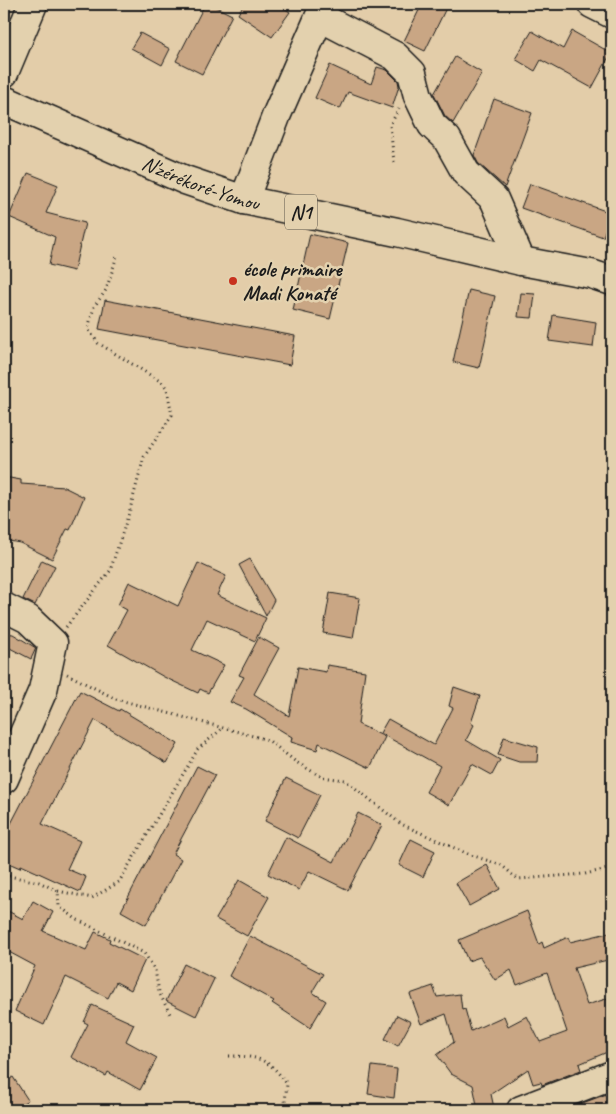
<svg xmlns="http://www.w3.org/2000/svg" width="616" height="1114" font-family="Caveat,sans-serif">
<rect width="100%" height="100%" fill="#e3cda9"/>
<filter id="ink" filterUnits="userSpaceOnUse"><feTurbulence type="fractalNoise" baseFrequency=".02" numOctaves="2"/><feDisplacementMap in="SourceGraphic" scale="10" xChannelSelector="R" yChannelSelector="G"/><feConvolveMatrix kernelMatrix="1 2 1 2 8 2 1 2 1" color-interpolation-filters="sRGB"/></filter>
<g filter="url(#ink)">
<path fill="#c9a684" stroke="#1c1c1c" d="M205,4H210L232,15L202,74L176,61Z
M244,4H278L290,12L272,37L238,14Z
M422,4H448L425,51L404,41Z
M532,31L563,49L572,31L611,53L592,88L541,60L535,71L515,59Z
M140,33L170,49L162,65L131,48Z
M455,57L482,73L453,123L445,116L434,94Z
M330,65L371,84L377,67L387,70L398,81L399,86L392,108L348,92L340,109L315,98Z
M494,99L532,113L505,187L478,163L474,155Z
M28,173L58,185L46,213L85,223L74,271L49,265L55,237L9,217Z
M530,184L611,213L603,237L521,208Z
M310,234L348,243L330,319L293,310Z
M469,290L495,296L479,368L453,362Z
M521,293L535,294L532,318L518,317Z
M105,300L295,336L290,365L99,329Z
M553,315L596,322L593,347L549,341Z
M4,477L21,480V484L64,487L84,497L70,530L67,529L52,559L20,543L4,540Z
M250,559L274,600L266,616L239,565Z
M42,560L55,566L35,605L23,599Z
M198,563L226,576L217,595L266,618L255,641L207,619L192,650L224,665L208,693L200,689L198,693L164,677L108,645L127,610L118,605L129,582L178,606Z
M330,593L360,598L353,638L323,633Z
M4,633L13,634L36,648L31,659L4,645Z
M259,637L279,648L254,694L289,716L298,667L326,672L327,665L365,671L358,724L385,737L370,768L319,743L317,750L291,742L292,737L246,709L230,702L244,677L239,675Z
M454,687L480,696L471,723L474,725L466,740L500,760L492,775L472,764L449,805L426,792L440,766L380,733L388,719L434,745L453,708L449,706Z
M80,691L119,711L120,709L178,744L167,763L95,720L42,824L80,841L67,869L86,877L80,892L21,865L20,868L4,861V837Z
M504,737L538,747L537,762H519L498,755Z
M197,766L215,775L173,854L181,859L146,925L121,911Z
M286,778L320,795L298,838L265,821Z
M358,813L382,825L348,890L309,871L299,890L268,874L286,837L334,862Z
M411,839L435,851L423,877L399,865Z
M487,865L500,889L469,906L456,883Z
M239,880L269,897L247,936L216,919Z
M33,901L53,912L43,931L86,950L95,932L110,939L109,942L145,960L131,990L116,982L108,998L66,977L44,1025L15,1011L35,966L7,951L9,946L4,943V909L23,919Z
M527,911L539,944L542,942L544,948L568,937L570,942L612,932V959L574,968L587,1005L612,997V1050L579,1064L581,1070L542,1085L541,1082L533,1084L528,1069L491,1094L494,1108L478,1110L473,1085L451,1074L437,1055L454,1042L446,1014L421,1024L410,994L433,986L437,997L460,994L462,1010L465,1009L471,1031L504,1016L508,1026L527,1016L540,1042L567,1032L547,973L517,985L511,970L495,980L480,957L468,961L459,940Z
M250,936L323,974L312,992L326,1001L310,1028L272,1003L274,1001L229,976Z
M184,964L214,979L196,1016L166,1001Z
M92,1005L134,1024L126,1041L157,1058L140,1090L108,1072L106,1076L71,1057L88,1024L84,1022Z
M397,1015L411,1022L398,1046L385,1039Z
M372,1066L397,1069L394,1098L368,1094Z
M13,1077L28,1100L12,1110H4V1083Z
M612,1092V1110H564Z"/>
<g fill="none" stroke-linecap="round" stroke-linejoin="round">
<g stroke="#1c1c1c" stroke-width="31">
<path id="minor" d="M592,4L612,14
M320,17L395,56L412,73L418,96L432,125L447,139L466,173L494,199L521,261
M4,73L33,4
M244,200L277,114L325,4
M4,607L28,619L53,643L43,690L4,779
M521,1110L612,1075"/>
</g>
<g stroke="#1c1c1c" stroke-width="31">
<g id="highway">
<path id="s1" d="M4,100L185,180L244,200L397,232L521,261L591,274L612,281"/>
</g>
</g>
<path stroke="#1c1c1c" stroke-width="3" stroke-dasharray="1 4" stroke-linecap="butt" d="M394,162L390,125L399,109
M66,627L110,571L129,513L144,457L172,415L167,389L163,383L98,343L88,329L94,307L106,290L117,256
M67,674L116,699L268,740L296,762L322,777L345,780L401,824L468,854L501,865L518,879L585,874L612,868
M4,875L39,882L58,891L59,906L76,919L144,953L155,970L159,992L170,1014
M58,891L92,898L119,882L198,749L223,728
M229,1056C259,1056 269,1059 287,1084L284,1110"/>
<use href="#minor" stroke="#e3d1ae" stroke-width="28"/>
<use href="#highway" stroke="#e3d1ae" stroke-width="28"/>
</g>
</g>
<circle fill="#c8321e" stroke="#e3d1ae" stroke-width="2" cx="233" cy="281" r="5"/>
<g text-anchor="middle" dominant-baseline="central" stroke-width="5" stroke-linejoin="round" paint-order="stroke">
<rect fill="#e3d1ae" stroke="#585248" stroke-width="1" x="285" y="194.5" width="32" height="35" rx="4"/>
<g font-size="20" font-weight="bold" fill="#1c1c1c">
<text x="301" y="212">N1</text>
</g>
<g font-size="21" fill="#1c1c1c" stroke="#e3d1ae">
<text stroke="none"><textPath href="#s1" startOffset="214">N'zérékoré-Yomou</textPath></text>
</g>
<g font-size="21" font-weight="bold" fill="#1c1c1c" stroke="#e3d1ae" text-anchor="start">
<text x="243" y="269">école primaire<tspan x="243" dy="24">Madi Konaté</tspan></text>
</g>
</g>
<rect width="616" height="1114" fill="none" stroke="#e3d1ae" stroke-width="20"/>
<rect x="10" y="10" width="596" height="1094" fill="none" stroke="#1c1c1c" stroke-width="2" filter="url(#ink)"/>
</svg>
